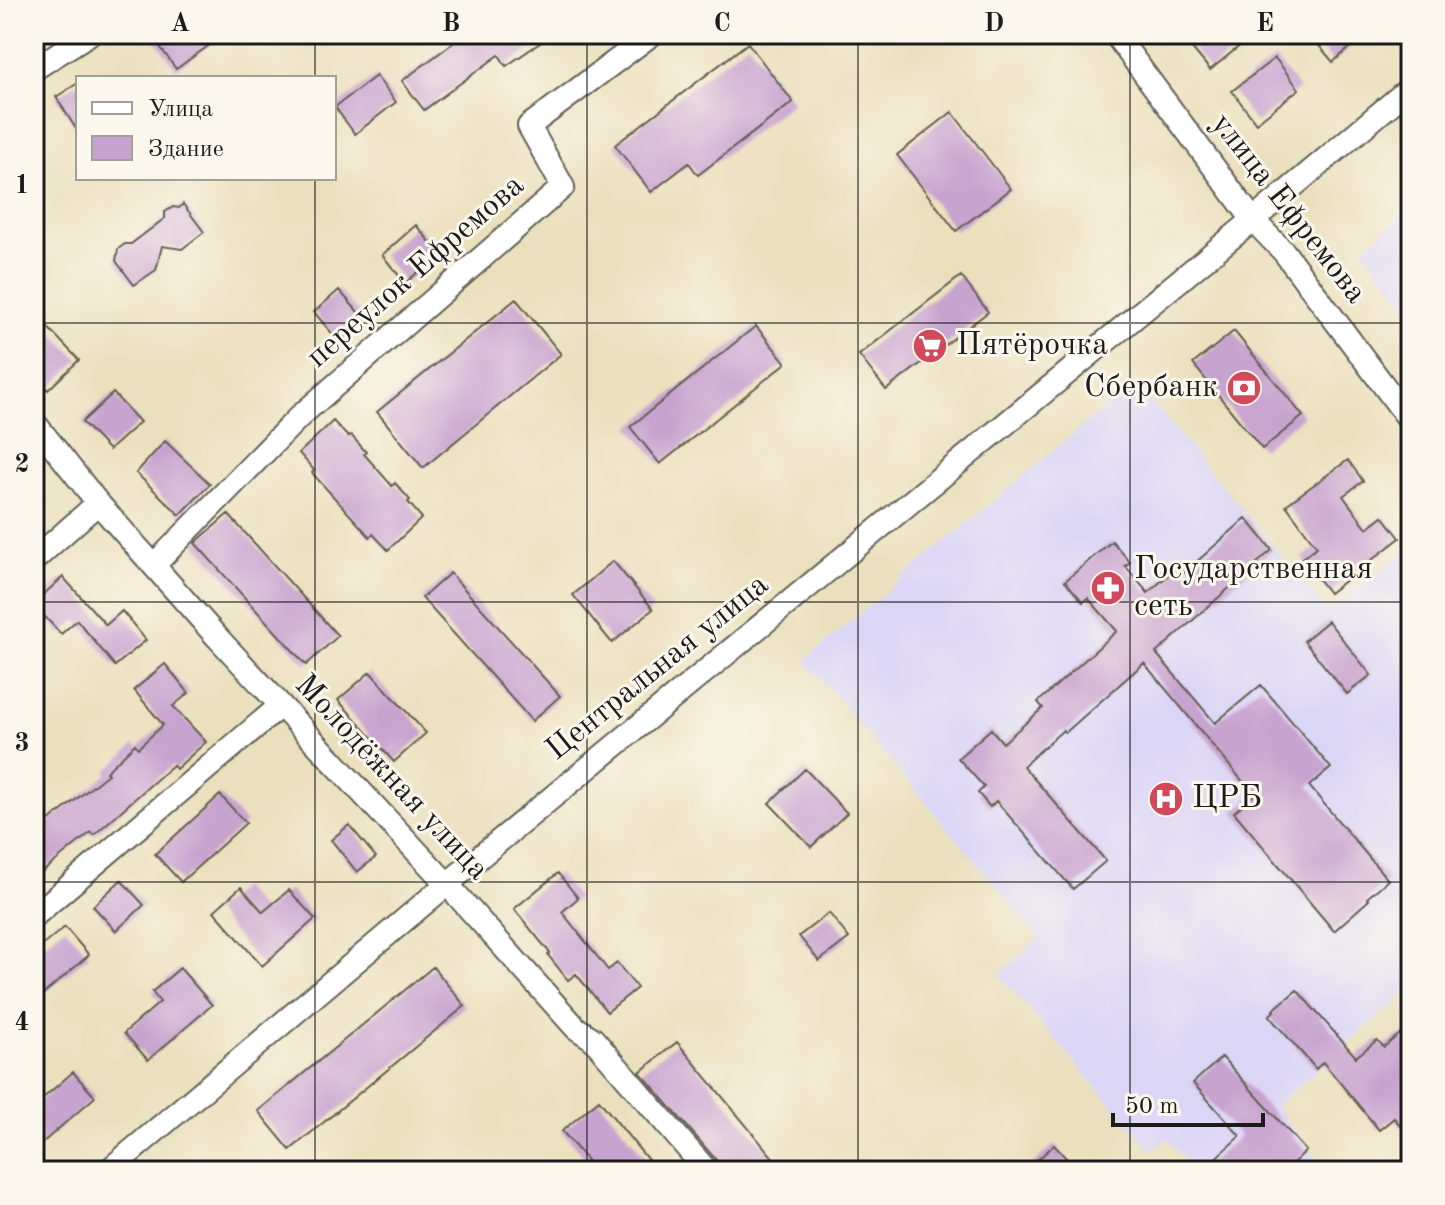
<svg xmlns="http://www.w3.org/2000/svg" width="1445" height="1205" font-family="'Old Standard TT',serif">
<rect width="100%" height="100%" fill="#fbf7ec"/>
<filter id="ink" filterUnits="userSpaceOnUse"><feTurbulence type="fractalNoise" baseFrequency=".0125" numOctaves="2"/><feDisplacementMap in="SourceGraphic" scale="16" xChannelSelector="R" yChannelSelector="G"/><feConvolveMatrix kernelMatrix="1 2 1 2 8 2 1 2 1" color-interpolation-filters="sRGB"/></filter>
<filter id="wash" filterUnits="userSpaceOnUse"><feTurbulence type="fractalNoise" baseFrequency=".006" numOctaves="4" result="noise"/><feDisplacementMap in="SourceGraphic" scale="32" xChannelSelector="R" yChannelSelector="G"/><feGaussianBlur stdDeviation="1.8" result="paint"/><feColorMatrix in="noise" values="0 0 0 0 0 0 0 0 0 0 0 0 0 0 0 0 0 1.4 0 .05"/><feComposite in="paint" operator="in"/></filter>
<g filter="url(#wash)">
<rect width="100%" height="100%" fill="#ebe0be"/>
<path fill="#dcd6f6" d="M1411,207V309L1363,249Z
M1135,382L1327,611L1411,547V989L1275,1106L1326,1171H1193L1167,1138L1152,1151L999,975L1039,937L805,660Z"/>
<g id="blocks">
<path fill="#c7a3cf" d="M151,34H225L176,69Z
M465,34H553L506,66L499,55L424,110L402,81Z
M1196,34H1234L1242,44L1210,70L1187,42Z
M1309,34H1366L1333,62Z
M748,43L793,102L698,175L689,163L651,192L615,145Z
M1275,58L1299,89L1256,123L1232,91Z
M376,76L396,102L355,134L335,107Z
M78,83V132L56,97Z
M952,112L1011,189L956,231L897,155Z
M183,204L204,232L182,249L162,246L156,270L134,285L116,261L118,249L125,244H131L165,218V212L173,207L179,208Z
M416,225L440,254L405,283L382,255Z
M961,276L988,312L886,390L859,355Z
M339,290L365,320L339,342L314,312Z
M516,299L561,354L423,468L377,412Z
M34,313L79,360L48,390L34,376Z
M756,326L786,363L660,464L630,427Z
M1234,331L1303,416L1262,449L1193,364Z
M113,393L140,422L109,450L82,422Z
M333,421L348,437L351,435L366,452L364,454L392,486L395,483L410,500L408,502L422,518L388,550L373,534L370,537L312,473L314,470L299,453Z
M165,441L210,484L180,515L136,473Z
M1348,460L1363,481L1343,496L1367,528L1383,516L1400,538L1329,593L1302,558L1317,547L1286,505Z
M228,514L338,636L306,665L195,543Z
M1246,518L1272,550L1156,653L1215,723L1261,685L1331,768L1309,786L1388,880L1367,898L1369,900L1334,931L1234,812L1254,795L1144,663L1065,733L1063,730L1023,766L1106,861L1073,889L996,801L990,807L978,793L984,787L958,758L991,729L1003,743L1043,708L1038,702L1117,631L1088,598L1083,602L1065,581L1112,541L1130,562L1125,566L1148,593L1178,566L1184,573Z
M613,561L653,609L612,643L573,595Z
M450,573L560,696L532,721L422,598Z
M63,577L106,625L122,611L146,640L115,666L77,620L61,634L34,605V603Z
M1328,621L1371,675L1347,694L1304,641Z
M165,664L189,693L173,706L206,742L176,769L173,765L94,835L91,832L34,879V833L108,774L106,772L135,744L138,748L163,725L134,690Z
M370,672L426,733L394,762L338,700Z
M805,769L847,813L811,847L769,803Z
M220,795L246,823L181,882L155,854Z
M349,825L376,857L357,872L331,840Z
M558,873L578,898L562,912L608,970L617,963L637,988L607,1012L576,974L568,980L548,955L550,953L514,909Z
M121,880L144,905L116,931L93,906Z
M241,887L263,912L289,890L315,919L262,966L214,911Z
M829,913L849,938L819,961L799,936Z
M65,927L89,955L34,1002V952Z
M433,967L465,1006L290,1150L258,1111Z
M180,968L212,1005L148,1060L124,1033L160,1002L152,992Z
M1297,990L1356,1057L1377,1040L1384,1047L1400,1034L1411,1048V1117L1401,1126L1394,1118L1379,1130L1323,1062L1316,1069L1269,1016L1274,1011L1273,1010Z
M677,1042L784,1171H721L718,1162L640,1072Z
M1222,1057L1306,1151L1284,1171H1201L1240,1136L1193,1083Z
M73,1072L95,1097L41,1144L34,1135V1106Z
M599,1100L657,1171H596L562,1131Z
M1054,1145L1078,1171H1025Z"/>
</g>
</g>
<g filter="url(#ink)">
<use href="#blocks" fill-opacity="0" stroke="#646155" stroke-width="2"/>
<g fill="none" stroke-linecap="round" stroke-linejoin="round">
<g stroke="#646155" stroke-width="26">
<path id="minor" d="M1115,34L1253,220L1284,252L1411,422
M34,69L89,34
M34,422L98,503L217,637L447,884L576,1028L593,1039L707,1171
M34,560L98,503
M154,565L300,416L563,187L529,126L652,34
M34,916L280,706
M108,1171L447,884L1253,220L1411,87"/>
</g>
<use href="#minor" stroke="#fff" stroke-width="22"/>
</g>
</g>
<path fill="none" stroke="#1c1c1c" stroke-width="2" stroke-opacity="0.55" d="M315,34V78M587,34V1171M858,34V1171M1130,34V1171M315,178V1171M34,323H1411M34,602H1411M34,882H1411"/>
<defs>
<g id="supermarket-disc" transform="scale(1.8)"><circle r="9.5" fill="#d1495b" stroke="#fbf7ec"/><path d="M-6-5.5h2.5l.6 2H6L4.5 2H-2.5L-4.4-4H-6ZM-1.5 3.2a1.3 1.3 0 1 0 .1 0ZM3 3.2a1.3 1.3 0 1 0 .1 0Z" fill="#fff"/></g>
<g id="bank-disc" transform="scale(1.8)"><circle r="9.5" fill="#d1495b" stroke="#fbf7ec"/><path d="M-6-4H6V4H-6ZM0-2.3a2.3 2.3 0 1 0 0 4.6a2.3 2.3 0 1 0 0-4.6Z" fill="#fff"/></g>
<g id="pharmacy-disc" transform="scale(1.8)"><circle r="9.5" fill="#d1495b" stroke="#fbf7ec"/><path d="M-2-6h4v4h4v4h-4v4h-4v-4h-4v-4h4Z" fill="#fff"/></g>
<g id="hospital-disc" transform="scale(1.8)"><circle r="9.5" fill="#d1495b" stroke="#fbf7ec"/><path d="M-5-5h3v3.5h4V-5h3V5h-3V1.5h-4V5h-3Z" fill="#fff"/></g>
</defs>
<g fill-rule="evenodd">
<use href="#supermarket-disc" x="930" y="346"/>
<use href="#bank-disc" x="1244" y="388"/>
<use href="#pharmacy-disc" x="1108" y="588"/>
<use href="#hospital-disc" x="1166" y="799"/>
</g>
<g text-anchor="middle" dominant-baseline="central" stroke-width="6" stroke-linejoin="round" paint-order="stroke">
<g font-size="32" fill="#1c1c1c" stroke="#fbf7ec">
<text transform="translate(1288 209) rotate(52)">улица Ефремова</text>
<text transform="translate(416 272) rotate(-41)">переулок Ефремова</text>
<text transform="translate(658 668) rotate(-39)">Центральная улица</text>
<text transform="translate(391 778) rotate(47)">Молодёжная улица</text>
</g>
<g font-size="32" fill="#1c1c1c" stroke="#fbf7ec" text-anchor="start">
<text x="956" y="346">Пятёрочка</text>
<text x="1218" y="388" text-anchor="end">Сбербанк</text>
<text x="1134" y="570">Государственная<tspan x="1134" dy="37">сеть</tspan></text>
<text x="1192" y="799">ЦРБ</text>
</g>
</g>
<rect width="1445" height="1205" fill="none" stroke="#fbf7ec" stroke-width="88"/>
<rect x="76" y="76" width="260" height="104" fill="#fbf7ec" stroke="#a29f99" stroke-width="2"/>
<rect x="92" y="102" width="40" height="12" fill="#ffffff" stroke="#a29f99" stroke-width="2"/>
<text x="148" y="116" font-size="24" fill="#1c1c1c">Улица</text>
<rect x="92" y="136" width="40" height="24" fill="#c7a3cf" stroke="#a29f99" stroke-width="2"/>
<text x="148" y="156" font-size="24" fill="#1c1c1c">Здание</text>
<path d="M1113 1113v12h150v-12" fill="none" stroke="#1c1c1c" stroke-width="4"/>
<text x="1125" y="1113" font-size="24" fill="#1c1c1c" stroke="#fbf7ec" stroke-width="6" paint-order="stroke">50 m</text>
<rect x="44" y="44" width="1357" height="1117" fill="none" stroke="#1c1c1c" stroke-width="3"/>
<g font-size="26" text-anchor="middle" font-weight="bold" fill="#1c1c1c">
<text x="180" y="31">A</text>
<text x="451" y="31">B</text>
<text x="722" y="31">C</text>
<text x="994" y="31">D</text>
<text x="1265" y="31">E</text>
<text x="22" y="193">1</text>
<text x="22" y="472">2</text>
<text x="22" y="751">3</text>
<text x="22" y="1030">4</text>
</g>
</svg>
